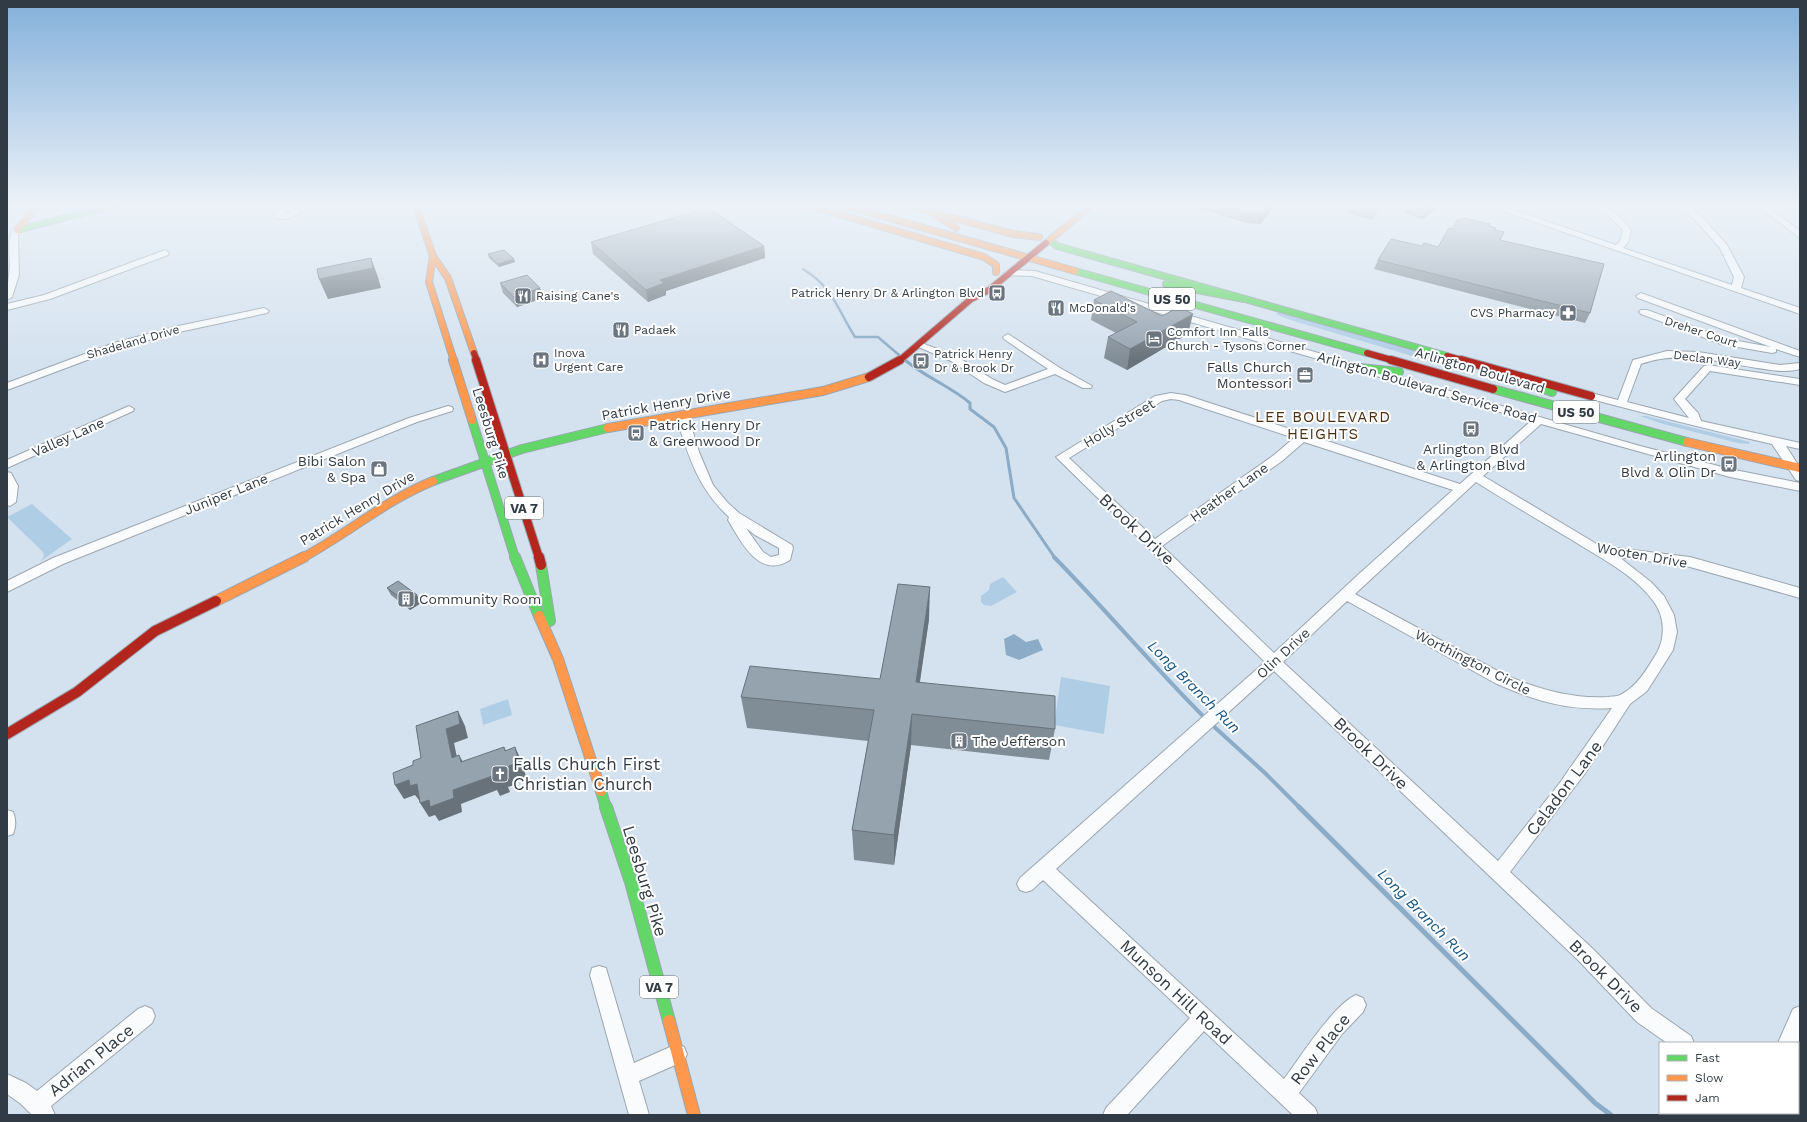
<svg xmlns="http://www.w3.org/2000/svg" width="1807" height="1122" font-family="'Work Sans',sans-serif">
<rect width="100%" height="100%" fill="#d4e2ef"/>
<path fill="#b0cde6" d="M1278,312L1417,351L1426,359L1419,358L1287,319L1276,314Z
M1640,416H1646L1750,442L1749,444L1738,443L1663,424Z
M32,504L72,539L41,561L44,556L43,552L7,517Z
M1003,577L1017,592L991,606L984,605L981,602V596L989,590L990,584Z
M1061,677L1110,686L1104,734L1054,725Z
M508,699L512,715L483,725L480,709Z"/>
<path fill="#8babc6" d="M1014,634L1026,642L1038,639L1043,650L1019,660L1006,655L1004,639Z"/>
<g fill="none" stroke-linecap="round" stroke-linejoin="round">
<path stroke="#8babc6" stroke-width="2.5" d="M803,269C834,288 837,309 855,337H878L906,361"/>
<path stroke="#8babc6" stroke-width="3" d="M905,360C925,377 950,386 970,403V409L994,427L1006,448L1014,498L1055,558"/>
<path stroke="#8babc6" stroke-width="4" d="M1054,557C1106,610 1153,666 1205,718
M1210,723L1265,773L1300,808"/>
<path stroke="#8babc6" stroke-width="5" d="M1299,807L1595,1103L1611,1115"/>
<g stroke="#9ba6b0" stroke-width="2">
<path id="street" d="M1483,204H1496L1616,245L1620,241L1623,230L1611,218L1586,204C1605,204 1620,215 1631,230L1628,242L1623,248L1732,285L1734,277L1720,248L1697,222L1678,204H1687L1703,218L1727,245L1744,277L1741,288L1800,308V314Z
M1755,204H1764L1800,231V238Z
M282,205C288,204 297,208 300,213L286,219L275,218L274,216ZM287,211L291,212L284,214Z
M17,227L21,230L18,235L19,275L12,297L7,300C7,291 8,283 9,275C12,259 5,242 14,228Z
M165,250L169,253L168,255L50,299L7,310V304L44,295Z
M1009,270L1035,271L1640,446L1730,469L1800,483V491L1730,477L1541,424L1483,476L1600,546L1690,557L1800,588V598L1690,567L1619,557L1651,582L1664,596L1674,615L1677,632L1673,650L1647,691L1630,704L1586,772L1510,872L1593,949L1651,1008L1691,1036L1694,1043H1667L1637,1022L1579,961L1274,671L1056,869L1284,1079C1300,1058 1333,1005 1356,995L1363,998L1366,1005L1363,1012L1342,1034L1299,1093L1315,1108L1318,1115H1293L1204,1031L1127,1115H1103L1106,1108L1190,1018L1043,880L1032,890L1026,892L1020,890L1017,884L1020,878L1265,662L1056,457L1155,396L1171,393L1185,395L1460,484L1531,421L1032,276L1006,275L1004,273ZM1171,399L1179,400L1294,438L1274,455L1155,539L1069,458L1162,401ZM1304,442L1453,490L1360,573L1274,653L1162,546L1282,461ZM1476,482C1508,502 1540,521 1572,540C1600,558 1634,574 1654,602C1665,617 1666,639 1655,656C1647,669 1637,686 1622,694C1618,697 1613,696 1608,697C1571,699 1538,689 1505,675L1355,594ZM1347,601L1495,683C1535,701 1568,711 1612,708L1559,784L1498,861L1283,662Z
M1641,293L1800,351V357L1776,349V352L1772,353L1721,344L1641,314L1639,312L1641,310H1647L1727,339L1771,347L1638,298L1636,296Z
M264,308L269,311L267,313L179,332L122,347L7,390V383L114,343L178,326Z
M1008,334L1060,368L1092,386L1091,388H1083L1055,374L1005,392L984,383L951,361L914,345L919,342L958,357L992,379L1005,385L1048,369L1004,339L1003,337Z
M1667,351L1698,352L1780,365L1800,363V369C1785,373 1772,370 1757,368C1718,362 1680,350 1641,364L1627,402L1689,418L1674,399L1704,366L1708,365L1800,379V385L1710,371L1685,399L1698,413L1701,421L1800,443V449L1786,446L1800,468V481L1796,480L1772,444C1710,430 1648,414 1587,398L1586,396L1591,393L1618,400L1633,360Z
M129,406L134,409L133,411L7,468V460Z
M448,406L452,407L453,409L452,411L417,422L63,564L7,592V581L53,558L409,418Z
M682,413L688,416L699,452L713,485L727,502L739,513L792,545L793,548L790,560C759,580 741,541 728,520L729,517C698,489 688,455 676,416ZM746,528L755,535L779,548V555L771,557L763,552Z
M7,472L11,473L18,486L16,502L10,506L7,505Z
M7,810L13,812C16,819 16,827 13,834L7,836Z
M599,966L606,968L608,975L634,1063L677,1044L684,1047L687,1054L684,1061L639,1081L649,1115H629L590,975L592,968Z
M145,1006L152,1009L155,1016L152,1023L51,1106L55,1115H32L21,1104L7,1094V1074L26,1083L37,1091L138,1009Z
M1800,1006V1038L1798,1043H1778L1793,1009Z
M1798,1080L1800,1081V1101L1798,1100Z"/>
</g>
<g stroke="#9ba6b0" stroke-width="8">
<path id="fast-far3" d="M17,230L118,204
M1050,240L1057,246L1447,356
M1075,271L1367,353
M1166,284L1244,299"/>
</g>
<g stroke="#9ba6b0" stroke-width="10">
<path id="fast-far2" d="M1483,366L1552,392
M1360,368L1399,372
M1493,389L1687,442
M472,420L515,558
M433,481L522,449L608,428"/>
</g>
<g stroke="#9ba6b0" stroke-width="12">
<path id="fast-far1" d="M515,557L539,616
M541,565L550,621
M601,791L606,808"/>
</g>
<g stroke="#9ba6b0" stroke-width="14">
<path id="fast" d="M606,807L631,882L669,1021"/>
</g>
<g stroke="#9ba6b0" stroke-width="8">
<path id="slow-far3" d="M415,204L433,256L448,278L474,353
M805,204L984,257L996,265V272
M840,204L1075,271
M903,204L1013,234L1039,237
M930,211L956,228
M17,230L39,204
M1046,243L1093,204
M433,256L429,282L454,361"/>
</g>
<g stroke="#9ba6b0" stroke-width="10">
<path id="slow-far2" d="M453,360L472,420
M608,428L823,391L869,377
M1687,442L1800,468
M302,558C347,534 386,500 433,481"/>
</g>
<g stroke="#9ba6b0" stroke-width="12">
<path id="slow-far1" d="M216,601L304,557
M539,616L558,659L601,791"/>
</g>
<g stroke="#9ba6b0" stroke-width="14">
<path id="slow" d="M669,1021L694,1115"/>
</g>
<g stroke="#9ba6b0" stroke-width="8">
<path id="jam-far2" d="M474,353L477,361
M1367,353L1395,361
M1447,356L1465,361
M899,361L971,299L989,290L1046,243"/>
</g>
<g stroke="#9ba6b0" stroke-width="10">
<path id="jam-far1" d="M476,360L539,558
M1391,360L1493,389
M1461,360L1591,396
M869,377L900,360"/>
</g>
<g stroke="#9ba6b0" stroke-width="12">
<path id="jam" d="M539,557L541,565
M7,734L77,692L155,631L216,601"/>
</g>
<use href="#street" fill="#f9fbfd" fill-rule="evenodd"/>
<use href="#fast-far3" stroke="#63d668" stroke-width="6"/>
<use href="#fast-far2" stroke="#63d668" stroke-width="8"/>
<use href="#fast-far1" stroke="#63d668" stroke-width="10"/>
<use href="#fast" stroke="#63d668" stroke-width="12"/>
<use href="#slow-far3" stroke="#ff974d" stroke-width="6"/>
<use href="#slow-far2" stroke="#ff974d" stroke-width="8"/>
<use href="#slow-far1" stroke="#ff974d" stroke-width="10"/>
<use href="#slow" stroke="#ff974d" stroke-width="12"/>
<use href="#jam-far2" stroke="#b3261e" stroke-width="6"/>
<use href="#jam-far1" stroke="#b3261e" stroke-width="8"/>
<use href="#jam" stroke="#b3261e" stroke-width="10"/>
</g>
<path fill="#808c96" d="M1177,204H1273L1272,209L1260,224L1246,223L1205,210L1203,212Z
M1339,204H1375L1378,208L1374,220L1349,214Z
M1408,204H1438L1436,210L1422,219L1404,213Z
M708,212L764,246L765,258L666,291V295L648,302L593,254L591,242Z
M1489,226L1495,230L1500,240L1590,313L1585,323L1374,269L1378,260L1422,246L1438,247L1452,229Z
M488,254L514,259L515,262L499,267L489,258Z
M500,283L540,288L543,298L517,307L503,293Z
M1094,300L1188,334L1127,370L1104,358L1108,337L1116,333L1091,320Z
M387,588L417,595L421,603L410,610L391,595Z
M929,619L920,682L1055,729L1049,760L911,745L894,865L854,860L852,830L868,741L747,728L741,697L880,679Z"/>
<path fill="#68727a" d="M1205,204H1206L1205,210L1203,212Z
M1271,204H1273L1272,209L1260,224L1262,214Z
M1427,204H1438L1436,210L1422,219Z
M764,246L765,258L666,291V295L648,302L646,290L660,280Z
M371,258L378,277L381,288L328,299L319,279Z
M514,259L515,262L499,267L498,264Z
M540,288L543,298L517,307L514,297Z
M1193,314L1188,334L1127,370L1130,349Z
M930,587L929,619L915,713L916,682Z
M417,595L421,603L410,610L406,602Z
M458,711L465,726L468,738L454,743L460,772L452,758L446,729Z
M912,714L911,745L894,865V835Z
M504,747L511,761L515,747L522,762L526,777L516,780L517,784L508,787L510,792L500,796L497,790L461,804L462,812L439,821L435,815L429,817L420,803L453,790L501,773L505,751Z
M459,755L467,769L461,762Z
M409,780L417,784L425,798L419,800L415,795L404,799L395,785Z"/>
<path fill="#95a3af" stroke="#68727a" d="M1218,204H1271L1262,214H1248Z
M1365,204H1375L1378,208Z
M703,209L708,212L713,211L764,246L660,280L664,283L646,290L591,242Z
M1463,218L1490,224L1489,226L1496,228L1495,230L1504,232L1500,240L1604,264L1590,313L1378,260L1391,239L1422,246L1424,243L1438,247L1449,228L1452,229L1458,219L1462,220Z
M504,250L514,259L498,264L488,254Z
M371,258L373,268L319,279L317,269Z
M527,275L540,288L514,297L500,283Z
M1111,291L1162,316L1179,307L1193,314L1130,349L1108,337L1137,322L1094,300Z
M398,581L417,595L406,602L387,588Z
M898,584L930,587L916,682L1055,696V729L912,714L894,835L852,830L874,710L741,697L750,666L880,679Z
M458,711L460,724L446,729L452,758L459,755L461,762L504,747L505,751L515,747L519,762L509,766L510,770L501,773L503,778L493,782L492,776L453,790L454,798L430,807L429,800L420,803L417,784L410,786L409,780L395,785L393,773L413,765V761L421,758L416,726Z"/>
<linearGradient id="sky" x2="0" y2="1"><stop stop-color="#83b0da"/><stop offset="0.57" stop-color="#ecf2f8"/><stop offset="1" stop-color="#ecf2f8" stop-opacity="0"/></linearGradient>
<rect width="1807" height="361" fill="url(#sky)"/>
<defs>
<g id="bus-square" transform="scale(0.9)"><rect x="-9" y="-9" width="18" height="18" rx="4" fill="#6a7580" stroke="#fff"/><path d="M-5-6H5V4H4V6H2V4H-2V6H-4V4H-5ZM-3.5-4V0h7V-4ZM-3.5 1.2v1.5H-2V1.2ZM2 1.2v1.5H3.5V1.2Z" fill="#fff"/></g>
<g id="restaurant-square" transform="scale(0.9)"><rect x="-9" y="-9" width="18" height="18" rx="4" fill="#6a7580" stroke="#fff"/><path d="M-5-6h1v4h1v-4h1v4h1v-4h1v5L-1.5 .5V6h-2V.5L-5-1ZM5-6V6H3V1.5H1.5Q1.5-4 5-6Z" fill="#fff"/></g>
<g id="pharmacy-square" transform="scale(0.9)"><rect x="-9" y="-9" width="18" height="18" rx="4" fill="#6a7580" stroke="#fff"/><path d="M-2-6h4v4h4v4h-4v4h-4v-4h-4v-4h4Z" fill="#fff"/></g>
<g id="hotel-square" transform="scale(0.9)"><rect x="-9" y="-9" width="18" height="18" rx="4" fill="#6a7580" stroke="#fff"/><path d="M-6-4.5h1.5V1H6V5H4.5V3h-9V5H-6ZM-4 0a1.8 1.8 0 1 1 3.6 0ZM.5 0V-2.5h3Q6-2.5 6 0Z" fill="#fff"/></g>
<g id="hospital-square" transform="scale(0.9)"><rect x="-9" y="-9" width="18" height="18" rx="4" fill="#6a7580" stroke="#fff"/><path d="M-5-5h3v3.5h4V-5h3V5h-3V1.5h-4V5h-3Z" fill="#fff"/></g>
<g id="office-square" transform="scale(0.9)"><rect x="-9" y="-9" width="18" height="18" rx="4" fill="#6a7580" stroke="#fff"/><path d="M-6-3h4V-5.5h4V-3h4V5H-6ZM-1-4.5V-3h2v-1.5ZM-6 0V1H6V0Z" fill="#fff"/></g>
<g id="shop-square" transform="scale(0.9)"><rect x="-9" y="-9" width="18" height="18" rx="4" fill="#6a7580" stroke="#fff"/><path d="M-5-2.5h2.3a2.7 3.5 0 0 1 5.4 0H5L5.5 6h-11ZM-1.5-2.5h3a1.5 2.3 0 0 0-3 0Z" fill="#fff"/></g>
<g id="building-square" transform="scale(0.9)"><rect x="-9" y="-9" width="18" height="18" rx="4" fill="#6a7580" stroke="#fff"/><path d="M-4-6H4V6H1V3H-1V6H-4ZM-2.5-4.3h1.7v1.8h-1.7ZM.8-4.3h1.7v1.8H.8ZM-2.5-1h1.7V.8h-1.7ZM.8-1h1.7V.8H.8Z" fill="#fff"/></g>
<g id="church-square" transform="scale(0.9)"><rect x="-9" y="-9" width="18" height="18" rx="4" fill="#6a7580" stroke="#fff"/><path d="M-1.2-6h2.4v3.5h3.3v2.4h-3.3V6h-2.4V-.1h-3.3v-2.4h3.3Z" fill="#fff"/></g>
</defs>
<g fill-rule="evenodd">
<use href="#bus-square" x="997" y="293"/>
<use href="#restaurant-square" x="523" y="296"/>
<use href="#restaurant-square" x="1056" y="308"/>
<use href="#pharmacy-square" x="1568" y="313"/>
<use href="#restaurant-square" x="621" y="330"/>
<use href="#hotel-square" x="1154" y="339"/>
<use href="#hospital-square" x="541" y="360"/>
<use href="#bus-square" x="921" y="361"/>
<use href="#office-square" x="1305" y="375"/>
<use href="#bus-square" x="1471" y="429"/>
<use href="#bus-square" x="636" y="433"/>
<use href="#bus-square" x="1729" y="464"/>
<use href="#shop-square" x="379" y="469"/>
<use href="#building-square" x="406" y="599"/>
<use href="#building-square" x="959" y="741"/>
<use href="#church-square" x="500" y="774"/>
</g>
<g text-anchor="middle" dominant-baseline="central" stroke-width="4" stroke-linejoin="round" paint-order="stroke">
<g font-size="12" fill="#313b45" stroke="#fff" text-anchor="start">
<text x="984" y="293" text-anchor="end">Patrick Henry Dr &amp; Arlington Blvd</text>
<text x="536" y="296">Raising Cane's</text>
<text x="1069" y="308">McDonald's</text>
<text x="1555" y="313" text-anchor="end">CVS Pharmacy</text>
<text x="634" y="330">Padaek</text>
<text x="1167" y="332">Comfort Inn Falls<tspan x="1167" dy="14">Church - Tysons Corner</tspan></text>
<text x="554" y="353">Inova<tspan x="554" dy="14">Urgent Care</tspan></text>
<text x="934" y="354">Patrick Henry<tspan x="934" dy="14">Dr &amp; Brook Dr</tspan></text>
</g>
<g font-size="12" fill="#313b45" stroke="#fff">
<text transform="translate(1701 332) rotate(18)">Dreher Court</text>
<text transform="translate(133 342) rotate(-16)">Shadeland Drive</text>
<text transform="translate(1707 359) rotate(7)">Declan Way</text>
</g>
<g fill="#fff" stroke="#6f767d" stroke-width="1">
<rect x="1149" y="288" width="46" height="22" rx="3"/>
<rect x="1553" y="401" width="46" height="22" rx="3"/>
<rect x="505" y="497" width="38" height="22" rx="3"/>
<rect x="640" y="976" width="38" height="22" rx="3"/>
</g>
<g font-size="13" font-weight="bold" fill="#313b45">
<text x="1172" y="299">US 50</text>
<text x="1576" y="412">US 50</text>
<text x="524" y="508">VA 7</text>
<text x="659" y="987">VA 7</text>
</g>
<g font-size="14" fill="#313b45" stroke="#fff" text-anchor="end">
<text x="1292" y="367">Falls Church<tspan x="1292" dy="16">Montessori</tspan></text>
<text x="649" y="425" text-anchor="start">Patrick Henry Dr<tspan x="649" dy="16">&amp; Greenwood Dr</tspan></text>
<text x="1471" y="449" text-anchor="middle">Arlington Blvd<tspan x="1471" dy="16">&amp; Arlington Blvd</tspan></text>
<text x="1716" y="456">Arlington<tspan x="1716" dy="16">Blvd &amp; Olin Dr</tspan></text>
<text x="366" y="461">Bibi Salon<tspan x="366" dy="16">&amp; Spa</tspan></text>
<text x="419" y="599" text-anchor="start">Community Room</text>
<text x="972" y="741" text-anchor="start">The Jefferson</text>
</g>
<g font-size="14" fill="#313b45" stroke="#fff">
<text transform="translate(1480 370) rotate(16)">Arlington Boulevard</text>
<text transform="translate(1427 387) rotate(16)">Arlington Boulevard Service Road</text>
<text transform="translate(666 404) rotate(-10)">Patrick Henry Drive</text>
<text transform="translate(1119 423) rotate(-31)">Holly Street</text>
<text transform="translate(491 433) rotate(73)">Leesburg Pike</text>
<text transform="translate(68 437) rotate(-24)">Valley Lane</text>
<text transform="translate(1229 492) rotate(-35)">Heather Lane</text>
<text transform="translate(226 494) rotate(-22)">Juniper Lane</text>
<text transform="translate(357 508) rotate(-31)">Patrick Henry Drive</text>
<text transform="translate(1642 555) rotate(10)">Wooten Drive</text>
<text transform="translate(1283 653) rotate(-43)">Olin Drive</text>
<text transform="translate(1473 662) rotate(27)">Worthington Circle</text>
</g>
<g font-size="15" letter-spacing="1" fill="#4b2f10" stroke="#fff">
<text x="1323" y="417">LEE BOULEVARD<tspan x="1323" dy="17">HEIGHTS</tspan></text>
</g>
<g font-size="15" font-style="italic" fill="#165481" stroke="#fff">
<text transform="translate(1194 687) rotate(45)">Long Branch Run</text>
<text transform="translate(1424 915) rotate(45)">Long Branch Run</text>
</g>
<g font-size="17" fill="#313b45" stroke="#fff">
<text transform="translate(1137 529) rotate(43)">Brook Drive</text>
<text transform="translate(1371 753) rotate(44)">Brook Drive</text>
<text transform="translate(1564 788) rotate(-53)">Celadon Lane</text>
<text transform="translate(645 881) rotate(73)">Leesburg Pike</text>
<text transform="translate(1606 976) rotate(45)">Brook Drive</text>
<text transform="translate(1176 992) rotate(43)">Munson Hill Road</text>
<text transform="translate(1320 1049) rotate(-52)">Row Place</text>
<text transform="translate(91 1060) rotate(-39)">Adrian Place</text>
</g>
<g font-size="17" fill="#313b45" stroke="#fff" text-anchor="start">
<text x="513" y="764">Falls Church First<tspan x="513" dy="20">Christian Church</tspan></text>
</g>
</g>
<rect width="1807" height="1122" fill="none" stroke="#313b45" stroke-width="16"/>
<rect x="1659" y="1042" width="140" height="72" fill="#ffffff" stroke="#adb1b5"/>
<rect x="1667" y="1055" width="20" height="6" fill="#63d668" stroke="#adb1b5"/>
<text x="1695" y="1062" font-size="12" fill="#313b45">Fast</text>
<rect x="1667" y="1075" width="20" height="6" fill="#ff974d" stroke="#adb1b5"/>
<text x="1695" y="1082" font-size="12" fill="#313b45">Slow</text>
<rect x="1667" y="1095" width="20" height="6" fill="#b3261e" stroke="#adb1b5"/>
<text x="1695" y="1102" font-size="12" fill="#313b45">Jam</text>
</svg>
